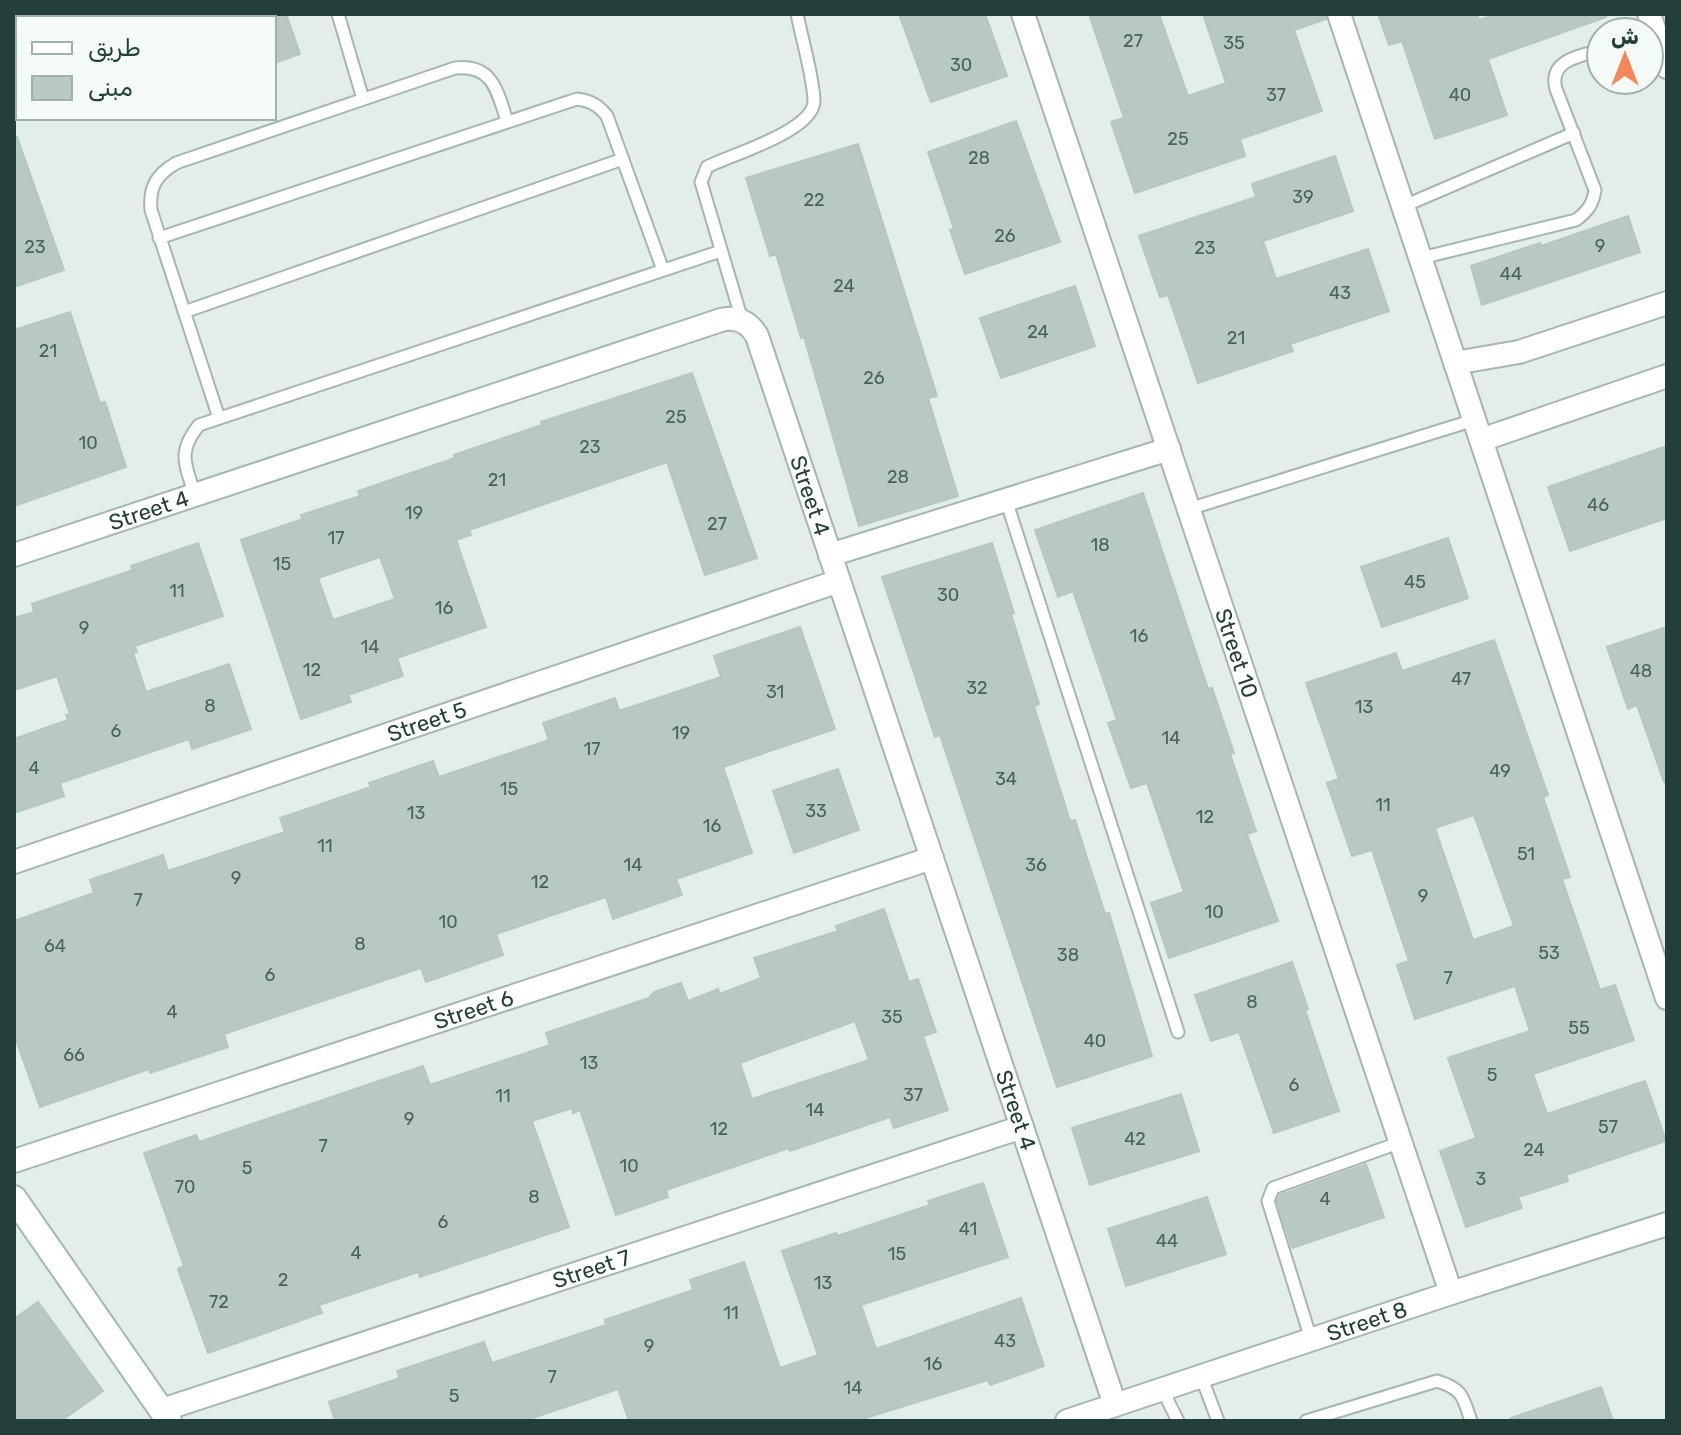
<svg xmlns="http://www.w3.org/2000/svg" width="1681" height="1435" font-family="Rubik,'Noto Naskh Arabic',sans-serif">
<rect width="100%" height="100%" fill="#e3ede9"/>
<path fill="#b8c8c3" stroke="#b5c7c1" stroke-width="2" fill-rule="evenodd" d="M274,14H286L300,54L274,63Z
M899,14H985L1007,76L931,102Z
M1089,14H1159L1188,96L1226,83L1203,14H1325L1326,19L1294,30L1322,111L1240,139L1245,156L1135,193L1111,122L1124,118Z
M1378,14H1477L1479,20L1498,14H1606V17L1488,59L1507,115L1435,139L1402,41L1389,45Z
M1016,121L1060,242L965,274L950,230L954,229L928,152Z
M17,137L64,270L14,287V138Z
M858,144L937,396L928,398L958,496L859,526L804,337L801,338L776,254L770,256L746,178Z
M1335,156L1353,211L1263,241L1276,279L1368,249L1389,311L1290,344L1293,351L1198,383L1168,295L1160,297L1139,236L1256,197L1252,184Z
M1628,216L1640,252L1482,305L1471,266L1540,243L1541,246Z
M1075,286L1095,346L1001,378L980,318Z
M70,312L100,403L105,402L126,467L14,506V330Z
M692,373L757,558L705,575L667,462L469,530L471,535L456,540L486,627L397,658L403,676L348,695L351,702L301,719L241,540L303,519L301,515L360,496L358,491L455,458L454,455L542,425L541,422ZM380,557L395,599L333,620L318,578Z
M1667,446V518L1570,551L1548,487Z
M1143,493L1208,689L1212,688L1234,753L1230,754L1256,831L1247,834L1278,921L1169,958L1151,903L1184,892L1147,783L1131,788L1108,723L1117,720L1073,591L1058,597L1035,530Z
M1448,538L1468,598L1382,627L1361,567Z
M198,543L223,616L135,646L137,652L133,653L146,692L229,664L251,729L192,749L189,739L60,783L64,796L14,813V739L68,720L66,715L70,714L57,676L14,690V618L34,612L32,604L133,570L131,566Z
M992,543L1014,613L1011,614L1039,704L1034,706L1070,821L1075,820L1105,914L1109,913L1152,1056L1057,1087L940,735L935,737L882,577Z
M800,627L835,729L723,767L752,853L676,879L682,895L613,919L606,897L496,934L503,955L426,982L421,968L224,1034L228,1047L150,1073L149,1069L40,1107L14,1034V921L94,893L90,880L163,855L168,871L285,832L280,818L371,787L369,783L433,761L439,777L549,740L543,723L615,698L619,711L721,677L714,656Z
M1667,627V782H1664L1637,705L1628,709L1607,647Z
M1494,640L1548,795L1543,797L1570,877L1562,879L1600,990L1615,985L1634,1040L1533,1074L1547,1114L1645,1081L1666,1141L1566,1175L1568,1181L1518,1197L1522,1208L1466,1227L1440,1151L1476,1138L1448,1058L1530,1031L1515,986L1415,1019L1397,965L1409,961L1372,850L1352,856L1327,783L1339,779L1306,683L1396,653L1402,671ZM1474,815L1514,926L1473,940L1435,828Z
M838,769L859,830L794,853L773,791Z
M884,909L909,982L918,979L936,1032L923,1036L948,1110L894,1128L890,1117L790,1151L789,1148L666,1190L668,1197L616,1215L580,1110L573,1113L572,1108L532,1121L569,1227L420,1277L418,1272L319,1305L322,1313L208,1353L178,1269L184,1266L144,1153L196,1135L199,1142L423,1066L430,1085L550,1045L546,1033L634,1003L649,998L654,992L681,983L688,1001L718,989L720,994L761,978L754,958L838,931L836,926ZM855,1021L869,1060L752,1099L740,1063Z
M1292,962L1308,1009L1305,1010L1339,1111L1274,1133L1239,1032L1211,1041L1195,995Z
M1181,1094L1199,1151L1090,1185L1072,1128Z
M1366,1164L1384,1217L1292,1248L1277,1201L1280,1195Z
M983,1183L1008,1257L861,1305L876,1349L1021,1298L1044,1366L990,1385L988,1380L856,1421H629L618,1389L524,1421H335L329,1402L400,1378L397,1371L484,1342L492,1363L606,1325L605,1320L693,1290L690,1280L744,1262L780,1368L818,1355L782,1251L836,1233L837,1236L930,1205L928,1201Z
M1207,1197L1226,1254L1126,1286L1108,1229Z
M38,1302L103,1391L61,1421H14V1319Z
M1601,1387L1613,1421H1512L1511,1418Z"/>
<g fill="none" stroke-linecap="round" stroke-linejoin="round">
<g stroke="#a5b6b1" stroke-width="15">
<path id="lane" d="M34,14L35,18
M338,14L363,99
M1404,206L1574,133
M159,238L577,99C591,101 598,105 607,116L663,270
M1421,258L1576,220C1588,211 1593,204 1595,190L1556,89C1548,60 1580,56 1601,50
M184,312L623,159
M742,320L701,182L707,167C732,154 815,131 814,100C813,76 802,39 797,14
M219,418L151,210C149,187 156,175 176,163L455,68C493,64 497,91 507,121
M195,495C185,464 177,452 199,425L721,251
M1006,500L1178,1032
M1189,509L1474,420
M1311,1339L1268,1201L1273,1188L1401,1142
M1201,1376L1218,1421
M1162,1389L1178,1421
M1306,1421L1437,1381C1463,1389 1463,1397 1471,1421"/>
</g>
<g stroke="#a5b6b1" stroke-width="26">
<g id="street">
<path id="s1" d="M1023,14L1451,1293"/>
<path d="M1339,14L1667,998"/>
<path d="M1649,14L1667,67"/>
<path d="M125,18L136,14"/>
<path d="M14,57L18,56"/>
<path d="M1455,363L1519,352L1667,303"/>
<path d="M1481,440L1667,376"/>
<path id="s2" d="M14,555L721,320C737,316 749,322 757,336L1115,1405"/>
<path d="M830,555L1169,449"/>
<path id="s3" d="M14,862L839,581"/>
<path id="s4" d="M14,1161L932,858"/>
<path id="s5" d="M162,1410L1022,1127"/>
<path id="s6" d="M1067,1421L1451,1293L1667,1224"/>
</g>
</g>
<g stroke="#a1bab2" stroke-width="28">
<path id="secondary" d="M14,1198L169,1421"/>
</g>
<use href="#lane" stroke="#fff" stroke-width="11"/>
<use href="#street" stroke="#fff" stroke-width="22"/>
<use href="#secondary" stroke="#fff" stroke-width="24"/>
</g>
<g text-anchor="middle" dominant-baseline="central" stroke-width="6" stroke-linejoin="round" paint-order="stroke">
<g font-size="18" fill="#48625c">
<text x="1133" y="41">27</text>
<text x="1234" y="43">35</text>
<text x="961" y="65">30</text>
<text x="1276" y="95">37</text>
<text x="1460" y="95">40</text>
<text x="1178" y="139">25</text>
<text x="979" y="158">28</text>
<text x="1303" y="197">39</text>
<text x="814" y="200">22</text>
<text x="1005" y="236">26</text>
<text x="1600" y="246">9</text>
<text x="35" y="247">23</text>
<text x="1205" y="248">23</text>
<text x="1511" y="274">44</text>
<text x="844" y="286">24</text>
<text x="1340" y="293">43</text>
<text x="1038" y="332">24</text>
<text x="1236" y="338">21</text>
<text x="48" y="351">21</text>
<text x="874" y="378">26</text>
<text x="676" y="417">25</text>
<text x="88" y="443">10</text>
<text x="590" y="447">23</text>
<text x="898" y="477">28</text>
<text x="497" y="480">21</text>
<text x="1598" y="505">46</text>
<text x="414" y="513">19</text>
<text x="717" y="524">27</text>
<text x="336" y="538">17</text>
<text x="1100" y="545">18</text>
<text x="282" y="564">15</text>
<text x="1415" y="582">45</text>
<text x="177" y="591">11</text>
<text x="948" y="595">30</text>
<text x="444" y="608">16</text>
<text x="84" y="628">9</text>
<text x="1139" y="636">16</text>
<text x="370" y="647">14</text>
<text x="312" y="670">12</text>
<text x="1641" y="671">48</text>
<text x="1461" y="679">47</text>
<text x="977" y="688">32</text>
<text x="775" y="692">31</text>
<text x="210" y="706">8</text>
<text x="1364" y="707">13</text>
<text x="116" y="731">6</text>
<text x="681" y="733">19</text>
<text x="1171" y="738">14</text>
<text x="592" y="749">17</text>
<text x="34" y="768">4</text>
<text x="1500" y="771">49</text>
<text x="1006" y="779">34</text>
<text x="509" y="789">15</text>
<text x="1383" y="805">11</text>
<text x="816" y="811">33</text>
<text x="416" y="813">13</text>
<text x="1205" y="817">12</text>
<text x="712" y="826">16</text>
<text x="325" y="846">11</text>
<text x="1526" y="854">51</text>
<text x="633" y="865">14</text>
<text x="1036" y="865">36</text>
<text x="236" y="878">9</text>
<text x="540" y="882">12</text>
<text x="1423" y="896">9</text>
<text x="138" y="900">7</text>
<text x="1214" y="912">10</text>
<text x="448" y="922">10</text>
<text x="360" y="944">8</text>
<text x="55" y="946">64</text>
<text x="1549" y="953">53</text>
<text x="1068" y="955">38</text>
<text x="270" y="975">6</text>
<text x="1448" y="978">7</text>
<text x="1252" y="1002">8</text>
<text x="172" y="1012">4</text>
<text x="892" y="1017">35</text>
<text x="1579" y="1028">55</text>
<text x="1095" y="1041">40</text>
<text x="74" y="1055">66</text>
<text x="589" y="1063">13</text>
<text x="1492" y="1075">5</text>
<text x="1294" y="1085">6</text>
<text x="913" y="1095">37</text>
<text x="503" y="1096">11</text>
<text x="815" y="1110">14</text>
<text x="409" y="1119">9</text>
<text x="1608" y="1127">57</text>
<text x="719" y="1129">12</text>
<text x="1135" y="1139">42</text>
<text x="323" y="1146">7</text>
<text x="1534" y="1150">24</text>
<text x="629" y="1166">10</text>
<text x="247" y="1168">5</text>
<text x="1481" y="1179">3</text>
<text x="185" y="1187">70</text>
<text x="534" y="1197">8</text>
<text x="1325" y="1199">4</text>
<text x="443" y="1222">6</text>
<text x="968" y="1229">41</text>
<text x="1167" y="1241">44</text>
<text x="356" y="1253">4</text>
<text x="897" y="1254">15</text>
<text x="283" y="1280">2</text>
<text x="823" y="1283">13</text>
<text x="219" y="1302">72</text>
<text x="731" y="1313">11</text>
<text x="1005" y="1341">43</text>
<text x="649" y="1346">9</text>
<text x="933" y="1364">16</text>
<text x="552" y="1377">7</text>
<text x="853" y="1388">14</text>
<text x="454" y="1396">5</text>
</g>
<g font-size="22" fill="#224039" stroke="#f4faf7">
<text stroke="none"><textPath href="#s2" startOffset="956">Street 4</textPath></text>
<text stroke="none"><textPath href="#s2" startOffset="142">Street 4</textPath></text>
<text stroke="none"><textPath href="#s1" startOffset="674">Street 10</textPath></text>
<text stroke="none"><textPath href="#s3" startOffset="436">Street 5</textPath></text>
<text stroke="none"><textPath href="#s4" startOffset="484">Street 6</textPath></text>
<text stroke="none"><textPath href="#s2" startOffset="1604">Street 4</textPath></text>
<text stroke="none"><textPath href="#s5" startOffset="452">Street 7</textPath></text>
<text stroke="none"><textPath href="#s6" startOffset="316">Street 8</textPath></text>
</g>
</g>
<rect width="1681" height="1435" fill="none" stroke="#224039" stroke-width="32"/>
<rect x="16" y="16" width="260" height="104" fill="#f4faf7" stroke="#a0b0ab" stroke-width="2"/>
<rect x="32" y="42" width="40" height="12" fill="#ffffff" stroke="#a0b0ab" stroke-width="2"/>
<text x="88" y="56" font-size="24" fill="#224039">طريق</text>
<rect x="32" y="76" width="40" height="24" fill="#b8c8c3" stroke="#a0b0ab" stroke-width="2"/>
<text x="88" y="96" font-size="24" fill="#224039">مبنى</text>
<g transform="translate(1625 56)"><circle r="38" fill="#f4faf7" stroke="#a0b0ab" stroke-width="2"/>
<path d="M0-6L14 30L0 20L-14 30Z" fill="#f5875a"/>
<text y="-12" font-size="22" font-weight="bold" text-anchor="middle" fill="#224039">ش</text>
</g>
</svg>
